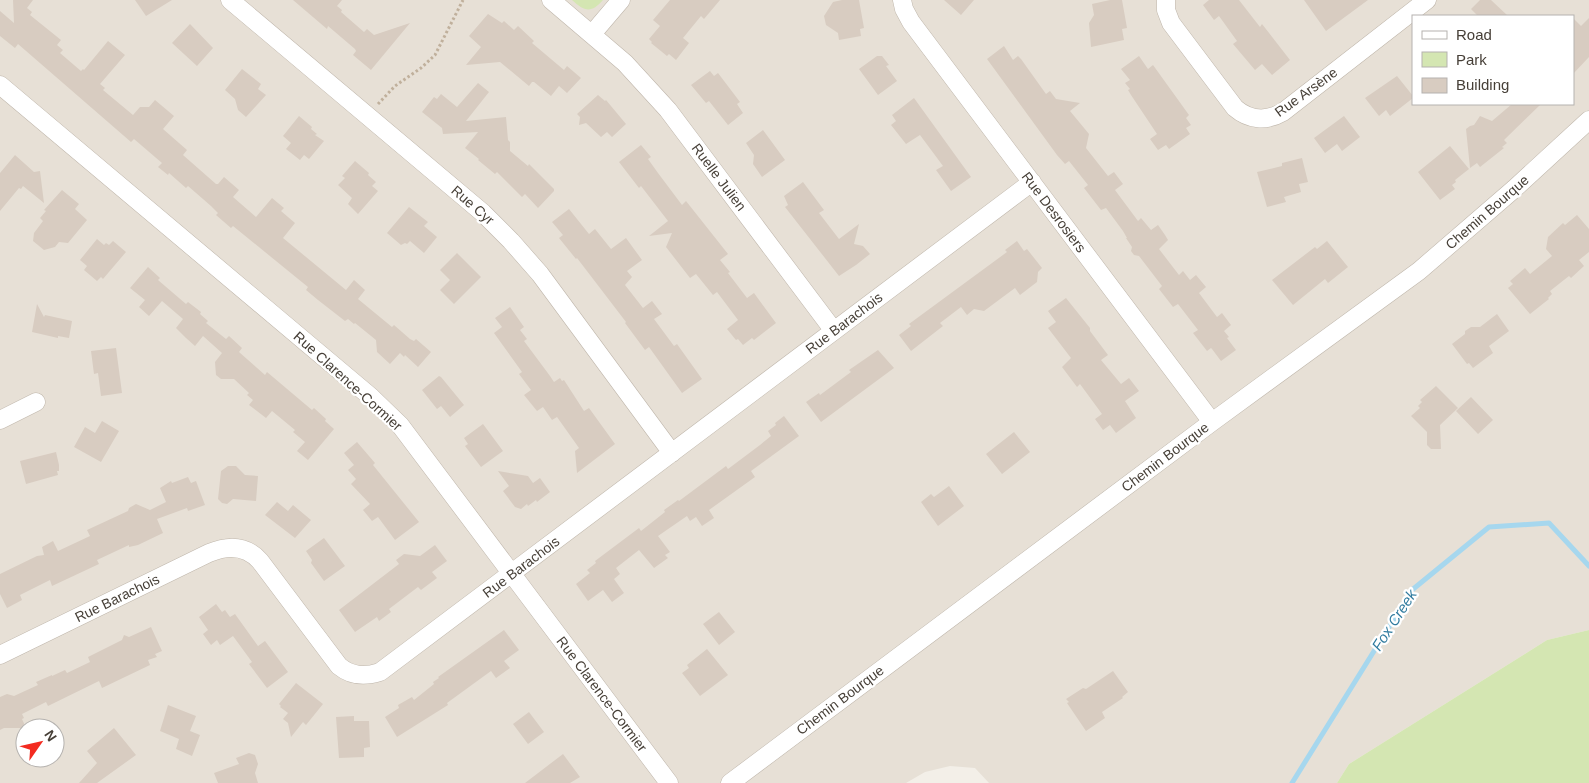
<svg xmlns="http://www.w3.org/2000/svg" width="1589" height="783" font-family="Arial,sans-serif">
<rect width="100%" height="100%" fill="#f3efe8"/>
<path fill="#e7e0d6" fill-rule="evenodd" d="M0,0H1589V630L1547,640L1349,764L1337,783H989L975,768L950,766L925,772L906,783H0ZM1413,16H1573V104H1413ZM25,728H55V758H25Z"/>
<path fill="#d4e6b2" d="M572,0H603C591,14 584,11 572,0Z
M1589,630V783H1337L1349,764L1547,640Z"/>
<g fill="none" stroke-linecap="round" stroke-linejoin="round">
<path stroke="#a6d7ee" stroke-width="5" d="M1292,783L1412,590L1489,527L1549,523L1589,566"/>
</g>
<path fill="#d8ccc1" d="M13,0H33L27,8L32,12L30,15L61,40L57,45L63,50L60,53L81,71L83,69L84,70L108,41L125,55L100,84L105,88L103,90L133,115L140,107H149L155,100L174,116L163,129L187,150L183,155L216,184H218L224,177L239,190L233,197L256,217L272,198L284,208L281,211L295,223L283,238L346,290L354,280L365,290L358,299L392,327L394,325L410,339L414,341L416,339L431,352L418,367L405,355L404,357L400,353L390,364L377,352L376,340L355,323L354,324L348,319L345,321L318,300L306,290L308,287L233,226L231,228L216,215L218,213L211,206L188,186L186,188L169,173L168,175L158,167L162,163L134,139L131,142L18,44L15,48L0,36V11L14,23Z
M135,0H172L146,16Z
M293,0H342L337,6L342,10L341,12L364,32L367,29L374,35L410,23L371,70L353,55L356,51L355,49L328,26L327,29Z
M670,0H720L704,19L701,16L683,38L689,43L676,60L669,54L667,56L651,43L652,42L649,39L660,26L653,20Z
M842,0H859L864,28L860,29L861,36L839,40L838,33L826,25L824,16L833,2Z
M944,0H974L961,15Z
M1110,0H1122L1127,28L1122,29L1124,40L1091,47L1089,23L1094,15L1092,4Z
M1209,0H1239L1260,27L1262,24L1290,60L1272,75L1262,64L1255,70L1233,44L1237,41L1219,16L1214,20L1203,5Z
M1304,0H1368L1326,31Z
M1480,0H1491L1508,16H1478L1471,9Z
M488,14L502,23L504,21L514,30L518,26L534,41L532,43L564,70L567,66L581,78L567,93L559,86L551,96L534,82H532L529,86L500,62L466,65L481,47L469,36Z
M1573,18L1581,26L1589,18V57L1573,74Z
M190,24L213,48L197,66L172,43Z
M1004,46L1013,60L1018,56L1021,59L1046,94L1050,91L1056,99L1080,103L1070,111L1089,134L1086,148L1108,176L1114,172L1123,184L1115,190L1138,221L1141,218L1151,230L1158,225L1165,235L1168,240L1159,249L1179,275L1183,271L1190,280L1196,275L1206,287L1199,293L1217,317L1222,313L1231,325L1224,331L1229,337L1227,338L1236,350L1221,361L1212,349L1211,348L1207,351L1193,333L1198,330L1178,304L1173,307L1159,289L1162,286L1139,256L1134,255L1131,251L1132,247L1126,238H1127L1123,231L1106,208L1101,210L1084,188L1088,185L1069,161L1065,164L1057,155L987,59Z
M877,56H882L889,65L886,66L897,81L878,95L859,69Z
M1139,56L1148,69L1153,65L1189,115L1186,118L1191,125L1186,128L1190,134L1169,149L1166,145L1158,150L1150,139L1157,134L1131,95L1128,90L1130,89L1125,83L1130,80L1121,69Z
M242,69L261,84L258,89L266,95L246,117L238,110L235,99L225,90Z
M710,71L714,76L718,73L740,102L737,104L743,113L728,125L709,101L706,103L691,85Z
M1397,76L1413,96V98L1390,116L1386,110L1379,116L1365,98Z
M478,83L489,92L466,121L506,117L508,140L510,142V151L528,166L529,164L554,189V191L538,208L525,194L522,197L497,172L495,174L478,160L479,159L465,148L478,132L443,134L442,128L422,112L434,97L437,99L441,94L457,107Z
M598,95L605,101L606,100L626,124L612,137L607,132L601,137L586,123L579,125L580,117L577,114Z
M914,98L971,177L951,191L936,170L943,166L920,135L906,144L891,125L896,121L892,115Z
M1512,104H1541L1504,140L1507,143L1502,147L1504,148L1480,167L1477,163L1470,168L1466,129L1470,126L1474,125L1480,116L1492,121Z
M299,116L312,127L311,129L317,134L315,135L324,141L309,159L304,155L300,160L286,149L291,143L283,136Z
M1344,116L1360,137L1342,151L1337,144L1325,153L1314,138Z
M763,130L785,160L762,177L753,164L754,155L746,143Z
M641,145L651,157L648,159L658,173L682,205L686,201L728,254L720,260L730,272L728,273L747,298L754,293L776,323L754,340L752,338L743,345L738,339L736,340L727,329L738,320L717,292L713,295L696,274L690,278L666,247L672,233L649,236L668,221L641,186L639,188L619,162Z
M1450,146L1469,169L1455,180L1456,182L1452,185L1455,189L1440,200L1418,172Z
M15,155L34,172L40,171L44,203L23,186L21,189L19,188L0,211V173Z
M1302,158L1308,182L1299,184L1301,192L1284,197L1286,202L1267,207L1257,172L1282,166V163Z
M355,161L369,173L368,175L376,182L372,186L378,191L358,214L348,204L352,198L338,185L345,178L342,176Z
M803,182L824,210L819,213L839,239L859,224L854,244L863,246L870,254L856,265L839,276L785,207L788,205L784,196Z
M62,190L79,204L75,209L87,220L68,243L59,242L55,247L44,250L33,241L34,233L43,221L40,218L46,211L44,210Z
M409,207L428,222L424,226L437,237L424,253L410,241L407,244L405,243L401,245L387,233Z
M569,209L589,234L595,229L611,249L626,238L642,260L627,271L632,277L625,285L643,308L652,301L662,314L654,319L674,346L677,344L702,379L682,393L649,347L645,350L625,323L626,322L577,258L576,259L559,238L563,235L552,222Z
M1577,215L1589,229V252L1579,260L1584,266L1571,278L1569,276L1550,291L1552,294L1548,298L1549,299L1530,314L1508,288L1513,284L1510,281L1525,268L1530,274L1552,256L1546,249L1548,237L1563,223L1565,225Z
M97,239L104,245L106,243L109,245L113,241L126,252L103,279L101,277L97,281L84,270L87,266L80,260Z
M1017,241L1024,251L1027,249L1042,268L1038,272L1037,282L1020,295L1015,288L984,311L974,309L967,315L961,307L940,323L943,326L911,351L899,335L911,326L909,324L1007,252L1005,250Z
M1327,241L1348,267L1328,283L1325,279L1293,305L1272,280L1315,247L1317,249Z
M457,253L481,277L454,304L440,290L450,280L440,270Z
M148,267L160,278L158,280L186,304L188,302L201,312L200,314L208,321L206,323L226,339L229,336L242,348L239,352L265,375L267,372L312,410L314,408L326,419L325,421L334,429L308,460L297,451L305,442L293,432L295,430L272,411L266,418L249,405L253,400L247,395L249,393L234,379H221L216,375L215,362L222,353L203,336L195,346L186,338L176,328L183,319L162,301L149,316L139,307L145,300L130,288Z
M1066,298L1090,328V331L1108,355L1101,360L1121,384L1129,378L1139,391L1125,401L1136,418L1116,433L1110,425L1103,430L1095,419L1102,414L1080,384L1077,387L1062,367L1071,358L1048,328L1056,322L1048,311Z
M37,304L44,317L45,315L72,321L69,338L58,336V338L32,332Z
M510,307L524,327L520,330L527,339L524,341L550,376L554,382L560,378L562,381L564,380L584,411L589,408L615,444L577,473L575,451L579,448L557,417L552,420L543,407L537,411L524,395L531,390L519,374L522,372L494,333L502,327L495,318Z
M1497,314L1509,331L1489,346L1493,353L1473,368L1469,363L1467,364L1452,344L1465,334V331L1471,327H1480Z
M116,348L122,393L101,396L98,373L94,374L91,351Z
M878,350L894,368L821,422L806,402L819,393L820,395L851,372L849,370Z
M439,376L441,377L464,405L450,417L441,406L437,409L422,390Z
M1436,386L1458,408L1440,425L1441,449H1431L1427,445V432L1411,416L1420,408L1418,406L1422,402L1420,400Z
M1471,397L1493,420L1478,434L1456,411Z
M784,416L799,436L751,471L755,477L709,510L714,518L702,526L696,517L690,521L687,516L658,536L670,552L665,555L668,558L654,568L639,550L616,568L620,574L614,579L624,593L612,602L603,590L588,601L576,584L590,573L587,570L596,563L595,561L639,528L641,531L665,512L664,510L678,500L679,501L726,466L728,469L760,445L771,436L768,431L776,425L775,423Z
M102,421L119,431L101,462L74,447L85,427L95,433Z
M483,424L503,451L481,467L465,446L468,444L464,438Z
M1014,432L1030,452L1002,474L986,454Z
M357,442L375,463L373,465L419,522L395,540L378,517L372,521L363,510L370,504L351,484L356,479L348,470L354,465L344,453Z
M56,452L59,465V471H57L58,475L26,484L20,461Z
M228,466H236L245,475L258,476L256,501L233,499L227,504L222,503L218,499L221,471Z
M498,471L528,476L533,483L540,478L550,492L537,502L536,500L528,506L527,504L521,509L515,507L503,491L509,486Z
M188,477L191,483L196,481L205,505L188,511L187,508L157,519L163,533L138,545L129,547V545L97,560L99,564L52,586L50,580L20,595L22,600L7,608L0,594V574L37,556L44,555L42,547L53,541L58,551L90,536L87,530L128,511L129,508L136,504L150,510L166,502L160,488L171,481L172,483Z
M949,486L964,506L938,526L921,502L931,494L934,497Z
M277,502L288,511L293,505L311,520L295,538L265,515Z
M324,538L345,566L324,581L311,563L312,560L306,551Z
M435,545L447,561L432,572L437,578L421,590L418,587L389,609L391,612L379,621L377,617L355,632L339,610L399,564L396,560L404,554L420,556Z
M216,604L222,612L225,610L230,617L235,614L258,646L265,641L288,672L267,688L249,664L252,662L233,636L220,645L217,640L211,645L203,634L208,630L199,617Z
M719,612L735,632L719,645L703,624Z
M151,627L162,651L155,654L157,657L148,660L150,665L102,688L99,681L48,706L46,702L22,714L24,718L22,719L26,728H4L0,730V697L7,694L14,696L38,685L36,682L52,675V676L65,670L67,673L90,662L88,657L122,640L124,635L129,637Z
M504,630L519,650L504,661L510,668L496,678L491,671L447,703L448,705L397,737L385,717L399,708L398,705L412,697L414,700L434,684L433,682L439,678L438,677Z
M707,649L728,675L700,696L682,673L689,668L687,665Z
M1113,671L1128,692L1122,697L1123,698L1102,712L1105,718L1086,731L1067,703L1069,702L1066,699L1083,688L1086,689Z
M296,683L323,704L306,725L303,722L291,737L288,723L283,719L288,713L280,707L281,706L279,704Z
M168,705L196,716L190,731L200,735L192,756L176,749L179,739L160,731Z
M529,712L544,732L528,744L513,724Z
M354,716V721H369L370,747L364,748V757L339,758L336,717Z
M114,728L136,755L97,783H79L97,763L87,751Z
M249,753L255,755L258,764L255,773L258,783H218L214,773L239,764L236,758Z
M563,754L580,777L570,783H525Z"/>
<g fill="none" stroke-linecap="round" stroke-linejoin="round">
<g stroke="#bfb6ab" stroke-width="19">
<path id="minor" d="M230,0L483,213L511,241L540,274L672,453
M551,0L625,63L668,110L834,331
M902,0L904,9L911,22L1212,422
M1166,0V10L1171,23L1235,108C1249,120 1266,122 1283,112L1427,0
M592,34L621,0
M0,85L371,397L400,425L669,783
M0,420L36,402
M0,655L209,553C228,545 246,545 260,561L339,666C351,676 364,677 380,672L1032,182
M730,783L1212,422L1419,271L1514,189L1589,120"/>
</g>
<path stroke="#c0b09c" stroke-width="3" stroke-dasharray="2.5 2.5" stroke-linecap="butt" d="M378,104L395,86L421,68L435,55L463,0"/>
<use href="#minor" stroke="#fff" stroke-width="18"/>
</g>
<g text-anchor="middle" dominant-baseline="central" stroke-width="4.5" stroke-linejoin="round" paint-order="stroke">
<g font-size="14" fill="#463f37" stroke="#fff">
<text transform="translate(1306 92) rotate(-36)">Rue Arsène</text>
<text transform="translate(719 177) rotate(53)">Ruelle Julien</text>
<text transform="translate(473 205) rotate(41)">Rue Cyr</text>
<text transform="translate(1054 212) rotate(53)">Rue Desrosiers</text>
<text transform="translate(1487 212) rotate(-41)">Chemin Bourque</text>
<text transform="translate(844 323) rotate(-37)">Rue Barachois</text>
<text transform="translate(348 381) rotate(42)">Rue Clarence-Cormier</text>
<text transform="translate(1165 457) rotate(-37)">Chemin Bourque</text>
<text transform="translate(521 567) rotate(-37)">Rue Barachois</text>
<text transform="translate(117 598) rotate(-26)">Rue Barachois</text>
<text transform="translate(602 694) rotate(53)">Rue Clarence-Cormier</text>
<text transform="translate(840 700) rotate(-37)">Chemin Bourque</text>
</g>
<g font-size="15" font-style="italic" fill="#307b9f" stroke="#fff">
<text transform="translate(1394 620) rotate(-57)">Fox Creek</text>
</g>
</g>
<rect x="1412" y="15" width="162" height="90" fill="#ffffff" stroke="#b5b2af"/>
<rect x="1422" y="31" width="25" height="8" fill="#ffffff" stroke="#b5b2af"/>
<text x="1456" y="40" font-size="15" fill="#463f37">Road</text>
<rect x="1422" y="52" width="25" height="15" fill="#d4e6b2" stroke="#b5b2af"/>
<text x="1456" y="65" font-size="15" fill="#463f37">Park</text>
<rect x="1422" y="78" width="25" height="15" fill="#d8ccc1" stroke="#b5b2af"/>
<text x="1456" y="90" font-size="15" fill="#463f37">Building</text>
<g transform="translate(40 743) rotate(56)"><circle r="24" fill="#ffffff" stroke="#b5b2af"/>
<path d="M0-4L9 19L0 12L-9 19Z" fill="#f32b20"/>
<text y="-8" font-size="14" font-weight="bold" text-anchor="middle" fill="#463f37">N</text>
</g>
</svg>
